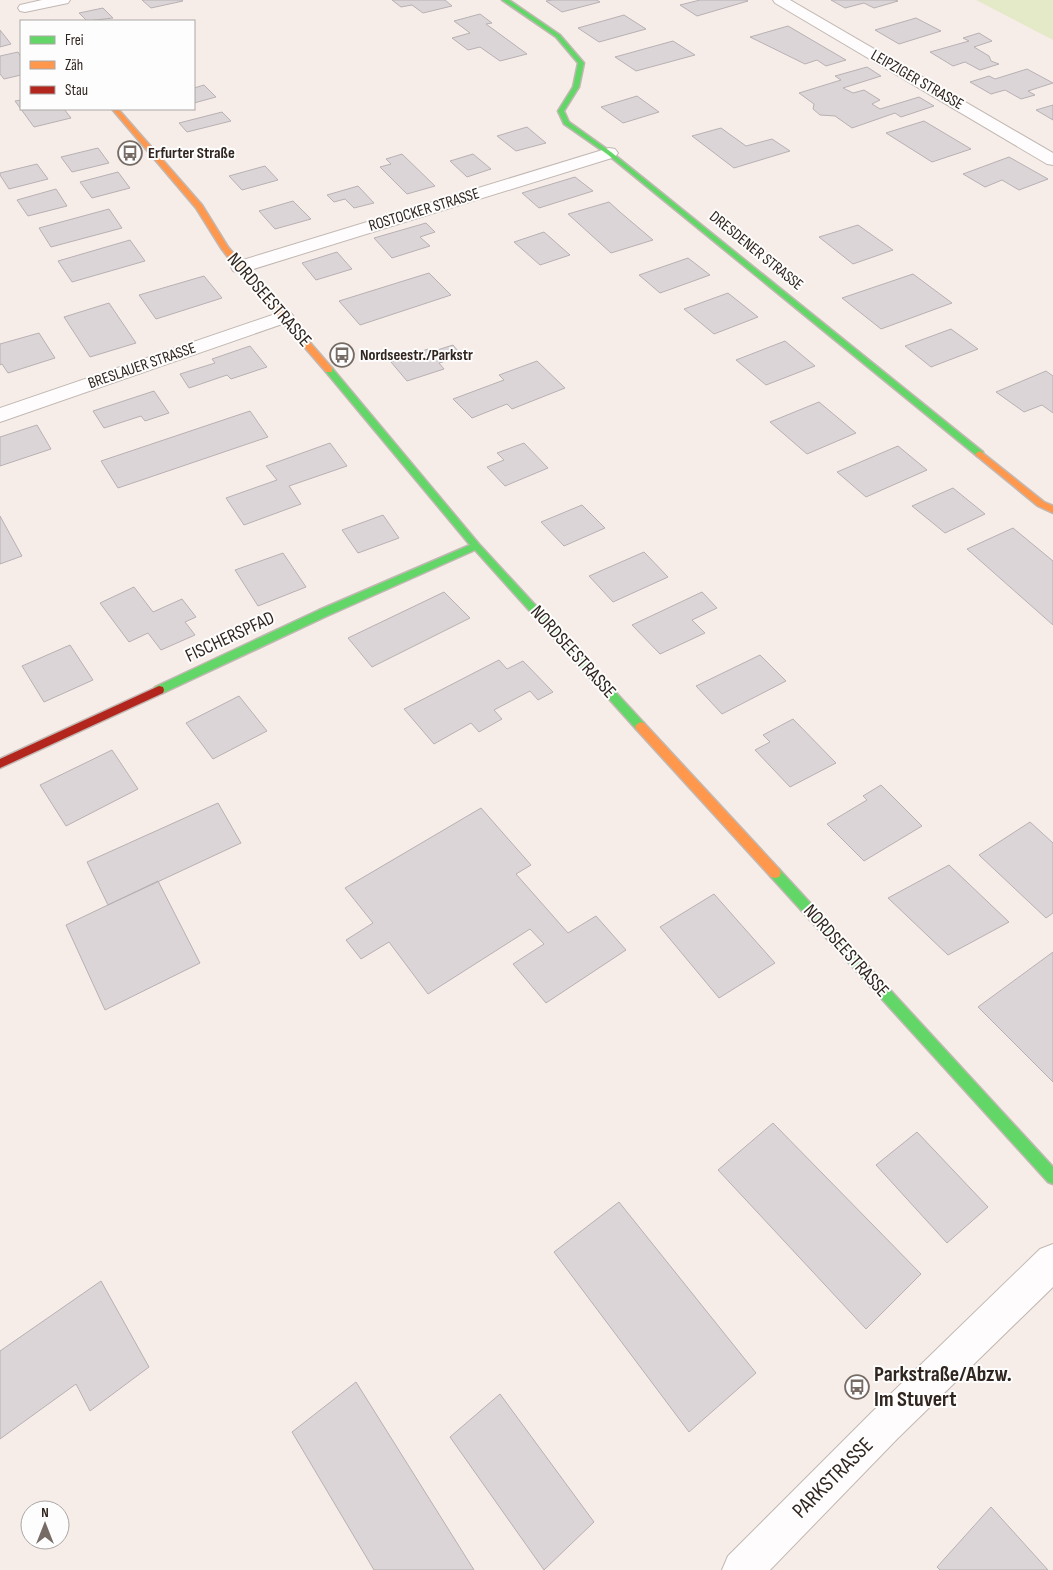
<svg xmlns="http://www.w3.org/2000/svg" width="1053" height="1570" font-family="'Sofia Sans Condensed',sans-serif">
<rect width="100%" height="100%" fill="#f7ede8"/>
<path fill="#e4e9c8" d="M976,0H1053V40Z"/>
<path fill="#dbd5d8" stroke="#b7b1b4" d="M142,0H182L183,1L151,8Z
M392,0H445L452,6L423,13L412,5L401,7Z
M552,0H597L600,2L562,12L546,1Z
M700,0H746L748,1L697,16L680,5Z
M831,0H895L898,1L874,8L864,3L845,8Z
M103,8L113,18L87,21L79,13Z
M480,14L492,23L486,24L527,54L500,61L480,47L468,50L452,38L470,33L454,21Z
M624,15L646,29L599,42L578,28Z
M916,18L941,31L899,44L875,30Z
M788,26L846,60L826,66L817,60L805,64L750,37Z
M0,30L11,44L0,47Z
M979,33L992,41L974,47L989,56L991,61L999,64L980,70L965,62L953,66L930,52L969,41L963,38Z
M673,41L695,55L636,71L615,57Z
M18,52L21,57V75L4,79L0,74V56Z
M867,67L881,76L843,88L853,93L864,90L880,100L872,104L880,109L919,97L934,106L901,117L895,113L852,128L835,116L820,115L813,109L814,104L799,93L841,80L835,76Z
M1027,69L1053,83L1028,91L1035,95L1021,99L1005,90L991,94L970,82L989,76L995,79Z
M204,85L216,97L194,103V88Z
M637,96L659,112L623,123L601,107Z
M21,100V109H64L71,118L34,127L15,101Z
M1053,105V120L1036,110Z
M222,112L231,121L187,132L179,123Z
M924,121L971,149L932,162L886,133Z
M527,127L546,143L516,151L497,136Z
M721,128L746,146L772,139L790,151L734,168L692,136Z
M98,148L109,163L72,172L61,157Z
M402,154L435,186L407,194L380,167L391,164L386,159Z
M473,154L491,169L467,177L450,161Z
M1009,157L1048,179L1019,190L1002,180L985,187L963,174Z
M37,164L48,179L9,189L0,175V173Z
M265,166L278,180L242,190L229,176Z
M118,172L130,188L92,198L80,182Z
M575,177L593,191L539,208L522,193Z
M358,186L374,203L354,208L345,199L334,202L327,195Z
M56,189L67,206L28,216L17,200Z
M293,201L311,219L275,229L259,211Z
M609,202L620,212L653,240L611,253L568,214Z
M109,209L122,228L51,247L39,228Z
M426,223L435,232L420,237L430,246L392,258L374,238Z
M858,225L893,250L853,264L819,237Z
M544,232L570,255L540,265L514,242Z
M130,240L145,261L72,282L58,261Z
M337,252L352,269L316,280L302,263Z
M688,258L710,275L660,293L639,275Z
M429,273L451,295L360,325L339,301Z
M913,274L952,303L881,329L842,298Z
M204,276L222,298L156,319L139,295Z
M728,293L758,317L714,334L684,309Z
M109,303L136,343L90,357L64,317Z
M951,329L978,349L931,367L905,346Z
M39,333L55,358L8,373L2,364L0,365V344Z
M785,341L815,366L766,385L736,360Z
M453,345L462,356L439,363L444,369L407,381L391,362L428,349L431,352Z
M250,346L267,367L231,379L227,375L189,388L180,374L215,363L212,359Z
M537,361L565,388L512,409L507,404L472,418L453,399L504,380L499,375Z
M1046,371L1053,376V413L1042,405L1024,412L996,392Z
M154,391L169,413L145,421L141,416L104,428L93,411Z
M819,402L856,433L807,454L770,422Z
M250,411L268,437L118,488L101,461Z
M37,425L51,449L0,466V437Z
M330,443L347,466L289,486L301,504L244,525L226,498L277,480L266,466Z
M524,443L548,468L505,486L487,467L504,460L497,453Z
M898,446L927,470L866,497L837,472Z
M953,488L985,514L945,533L912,506Z
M582,505L605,528L564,546L541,522Z
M383,515L399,538L358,553L342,530Z
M0,516L22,556L0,564Z
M1013,528L1053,561V625L967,549Z
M644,552L668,577L613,602L589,576Z
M283,553L306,587L258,606L235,570Z
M134,587L153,612L182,599L196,617L185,622L195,635L161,650L148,633L129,642L100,603Z
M444,592L470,618L372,667L348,638Z
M702,592L717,608L692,620L705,633L660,654L632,625Z
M70,645L93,680L44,702L22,666Z
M760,655L786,681L722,714L696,686Z
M499,660L507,669L523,661L553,692L538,700L530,691L494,710L502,719L479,732L471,723L434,744L404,709Z
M239,696L267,731L213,759L186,723Z
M793,719L836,763L790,787L755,750L770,742L763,735Z
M112,750L138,789L66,826L40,785Z
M881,785L922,826L864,861L827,824L867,800L863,796Z
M218,803L241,843L108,905L87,862Z
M481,808L531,865L516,874L568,933L596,916L626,950L546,1003L513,964L544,944L530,929L428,994L389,942L361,959L346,940L373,923L345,888Z
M1030,822L1053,843V913L1046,918L979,855Z
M949,865L1009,922L948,955L888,898Z
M158,881L200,963L105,1010L66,925Z
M714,894L775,963L719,998L660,927Z
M1053,952V1082L978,1007Z
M773,1123L921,1274L866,1329L718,1170Z
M917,1132L988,1207L947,1243L876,1165Z
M619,1202L756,1373L689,1432L554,1252Z
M101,1281L149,1367L90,1411L76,1384L0,1439V1351Z
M356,1382L474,1570H374L292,1432Z
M500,1394L594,1522L544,1570L450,1437Z
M991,1507L1048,1570H940L937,1567Z"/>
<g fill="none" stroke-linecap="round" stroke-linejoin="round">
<g stroke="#c2b8b3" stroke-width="2">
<path id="street" d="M42,0H70L68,3L25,12L20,11L18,8L20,5Z
M773,0H790L1053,153V165L1047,164L775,3Z
M609,148L615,149L618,153L615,157L247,271L240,273L233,271L231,267L233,263Z
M284,311L291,313L294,317L291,321L0,422V408Z
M1053,1244V1287L898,1438L770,1570H722L728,1556L872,1412L1040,1249Z"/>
</g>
<g stroke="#c2b8b3" stroke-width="3">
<path id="fast" d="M502,0H509L560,35L584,63L579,87L564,111L569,122L611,152L983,452V456H977L607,154L564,124L558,111L573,87L578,63L556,37Z
M329,367L332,368L479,544L644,723L645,726L644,729H636L475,550L327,616L163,693H155L154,690L155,687L319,610L470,545L326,372V368Z
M775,868L779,869L1053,1167V1184L1048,1182L771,877L769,873L771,869Z"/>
</g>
<g stroke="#c2b8b3" stroke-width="3">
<path id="slow" d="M112,109H118L202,205L228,247L243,265L332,368V372H326L237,269L221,248L196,208Z
M980,451L1044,502L1053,506V513L1038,506L977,456L975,454Z
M640,722L644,723L779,869L781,873L779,877L775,878L771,877L636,729L635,726Z"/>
</g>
<g stroke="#c2b8b3" stroke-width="3">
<path id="jam" d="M159,686L163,687L164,690L163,693L0,768V759Z"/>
</g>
<use href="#street" fill="#fefcfc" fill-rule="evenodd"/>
<use href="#fast" fill="#63d668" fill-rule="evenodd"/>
<use href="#slow" fill="#ff974d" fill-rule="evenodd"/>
<use href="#jam" fill="#b3261e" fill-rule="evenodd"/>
</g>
<defs>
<g id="bus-ring" transform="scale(1.25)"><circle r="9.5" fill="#fdfdfd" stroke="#766b65" stroke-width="1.5"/><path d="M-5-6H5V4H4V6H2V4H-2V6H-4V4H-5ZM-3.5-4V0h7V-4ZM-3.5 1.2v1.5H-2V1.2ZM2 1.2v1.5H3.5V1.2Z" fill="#766b65"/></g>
</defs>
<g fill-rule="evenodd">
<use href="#bus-ring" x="130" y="153"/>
<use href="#bus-ring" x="342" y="355"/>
<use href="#bus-ring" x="857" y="1387"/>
</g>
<g text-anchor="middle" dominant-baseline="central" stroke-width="4" stroke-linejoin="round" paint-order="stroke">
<g font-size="16" fill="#30251f" stroke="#fdfdfd">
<text transform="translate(917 80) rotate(30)">LEIPZIGER STRASSE</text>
<text transform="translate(424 210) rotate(-17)">ROSTOCKER STRASSE</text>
<text transform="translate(756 251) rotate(39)">DRESDENER STRASSE</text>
<text transform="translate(142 366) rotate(-19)">BRESLAUER STRASSE</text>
</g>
<g font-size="16" font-weight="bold" fill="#30251f" stroke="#fdfdfd" text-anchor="start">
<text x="148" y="153">Erfurter Straße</text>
<text x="360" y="355">Nordseestr./Parkstr</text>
</g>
<g font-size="19" fill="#30251f" stroke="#fdfdfd">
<text transform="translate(269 300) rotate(49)">NORDSEESTRASSE</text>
<text transform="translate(230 637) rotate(-25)">FISCHERSPFAD</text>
<text transform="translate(573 652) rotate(48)">NORDSEESTRASSE</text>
<text transform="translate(846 951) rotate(48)">NORDSEESTRASSE</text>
</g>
<g font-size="22" font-weight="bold" fill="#30251f" stroke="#fdfdfd" text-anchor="start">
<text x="874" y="1374">Parkstraße/Abzw.<tspan x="874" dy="25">Im Stuvert</tspan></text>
</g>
<g font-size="22" fill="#30251f" stroke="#fdfdfd">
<text transform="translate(833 1478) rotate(-45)">PARKSTRASSE</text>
</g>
</g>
<rect x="20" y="20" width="175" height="90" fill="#fdfdfd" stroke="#aba7a4"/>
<rect x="30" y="36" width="25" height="8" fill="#63d668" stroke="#aba7a4"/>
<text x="65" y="45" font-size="15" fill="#30251f">Frei</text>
<rect x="30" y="61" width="25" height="8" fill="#ff974d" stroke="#aba7a4"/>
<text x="65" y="70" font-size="15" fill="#30251f">Zäh</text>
<rect x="30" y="86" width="25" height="8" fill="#b3261e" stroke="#aba7a4"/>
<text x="65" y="95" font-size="15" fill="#30251f">Stau</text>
<g transform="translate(45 1525)"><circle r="24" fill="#fdfdfd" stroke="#aba7a4"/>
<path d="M0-4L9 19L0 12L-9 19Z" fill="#766b65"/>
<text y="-8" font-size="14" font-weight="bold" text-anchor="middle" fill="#30251f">N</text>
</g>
</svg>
